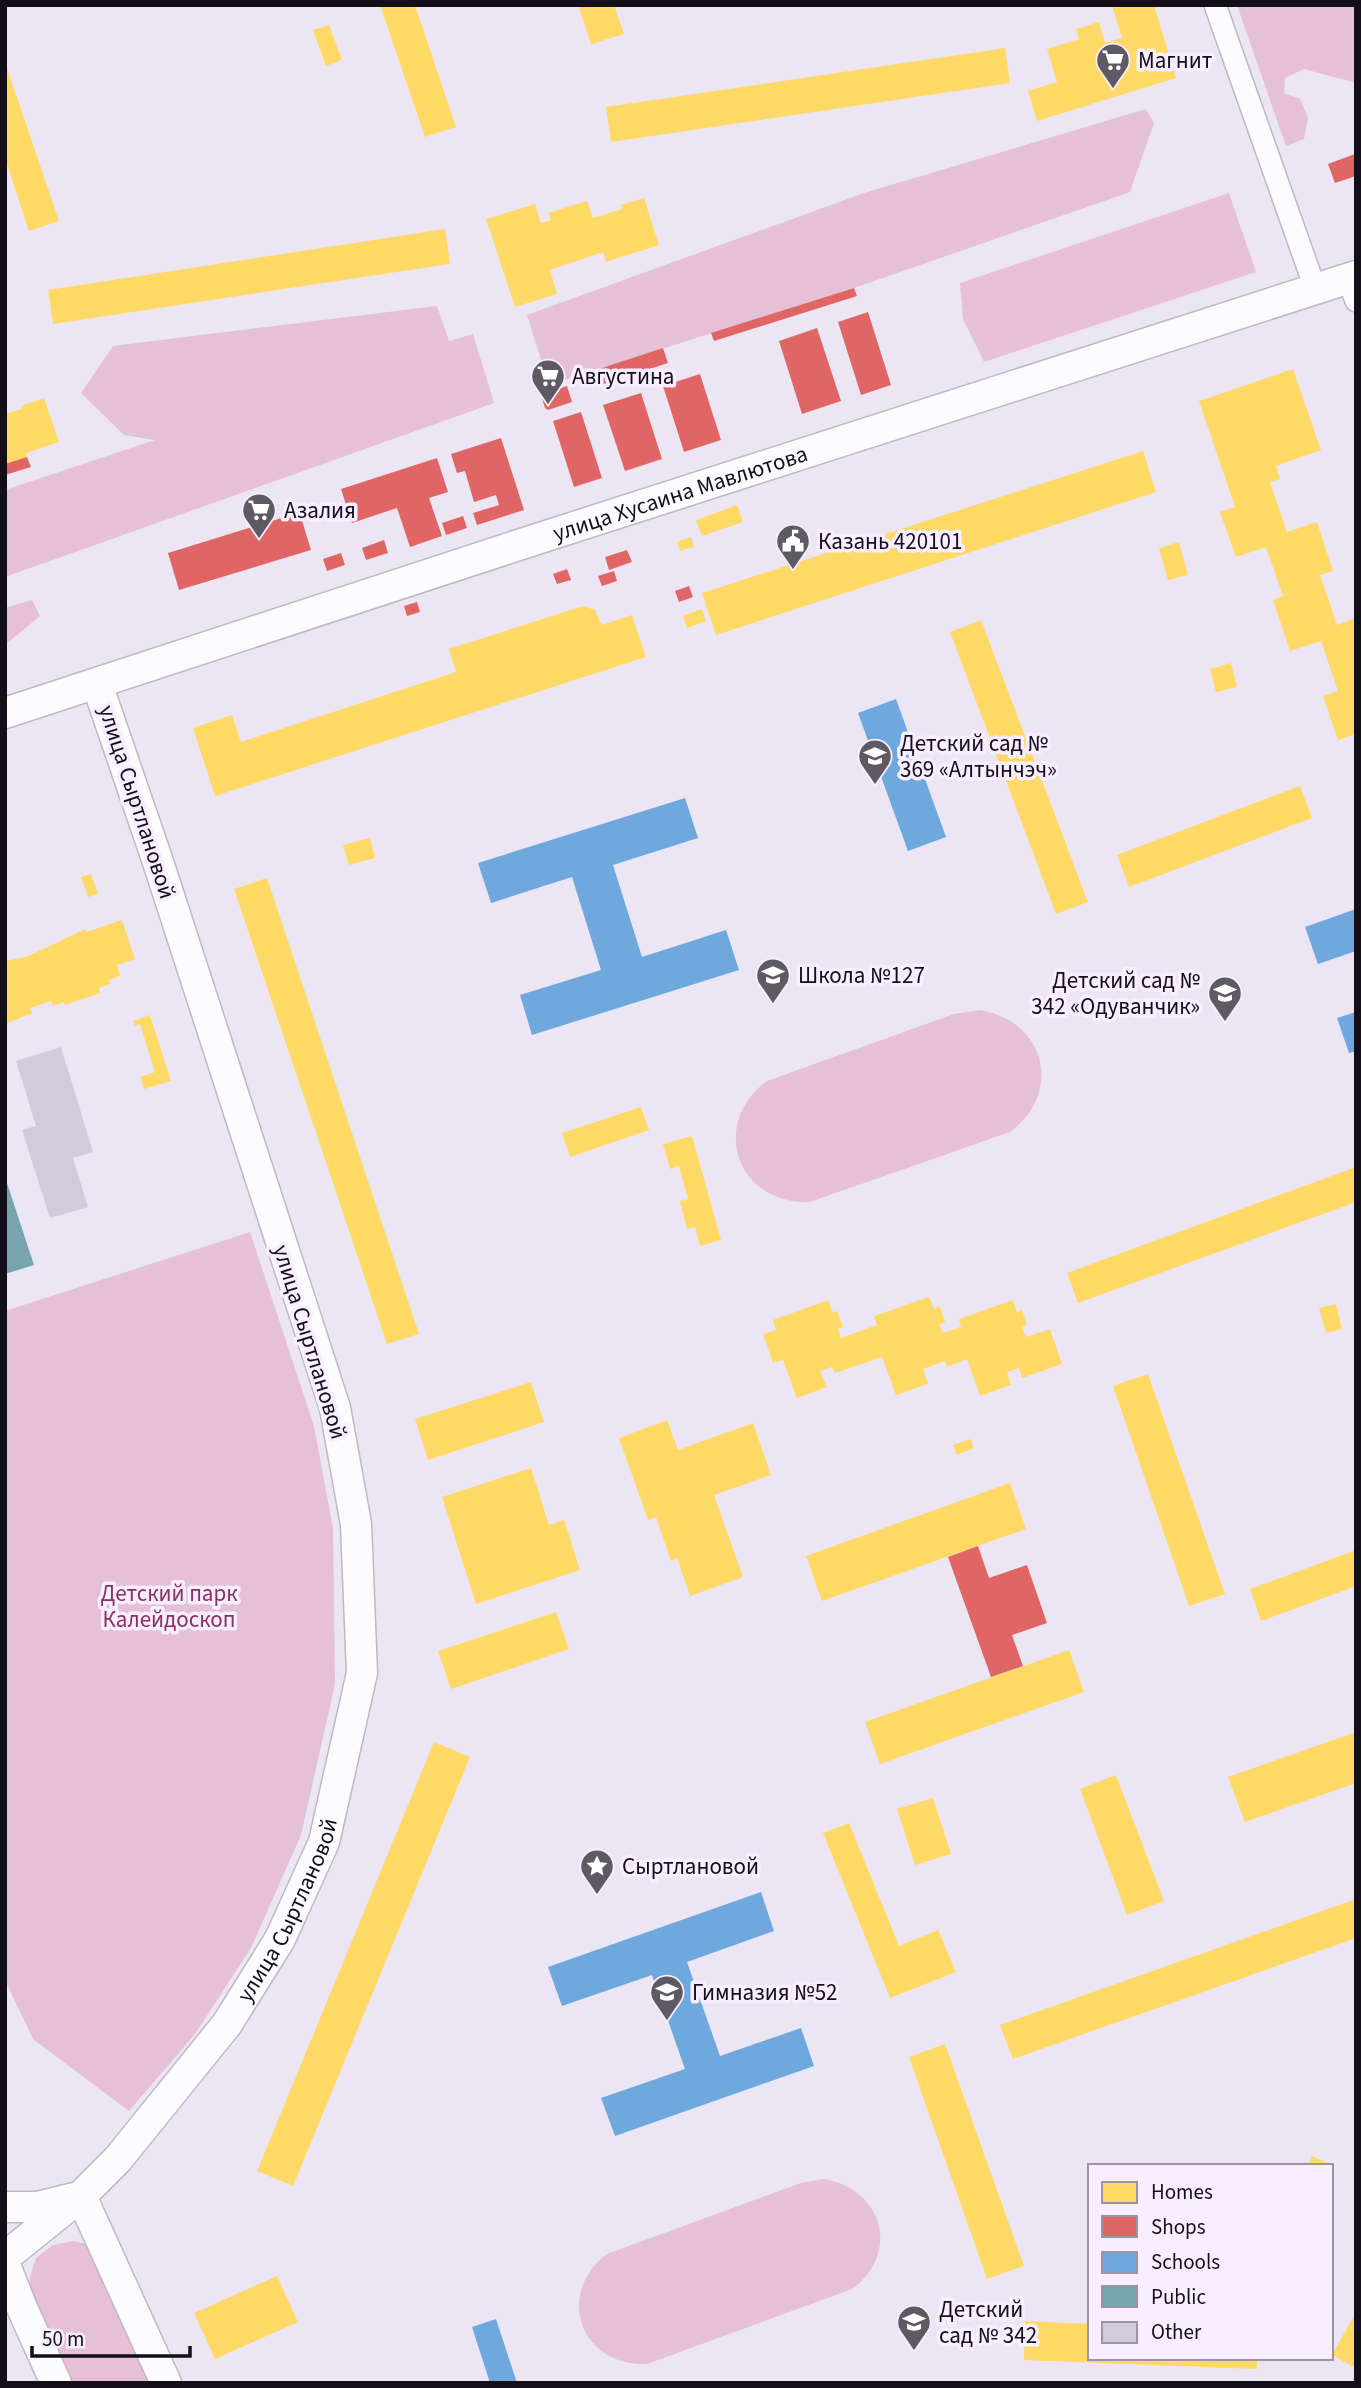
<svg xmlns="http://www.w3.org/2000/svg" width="1361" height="2388" font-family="'Source Sans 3',sans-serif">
<rect width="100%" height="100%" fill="#ece5f4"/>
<path fill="#e5c0d7" d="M1237,5H1356V83L1304,69L1285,78L1284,93L1300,99L1308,118L1304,139L1286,146Z
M1146,109L1154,123L1130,192L854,288L549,385L527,315L864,193Z
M1229,193L1256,272L984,362L963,319L960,283Z
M437,306L449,341L473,334L494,403L5,577V490L155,440L124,435L81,393L113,346Z
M32,600L40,616L5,645V608Z
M980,1010C1045,1021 1064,1092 1010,1132L810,1202C737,1205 709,1124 767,1081L954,1014Z
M250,1232L314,1426L333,1528L335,1684L301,1835L251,1948L195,2034L129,2111L33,2039L5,1980V1311Z
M824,2179C883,2189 901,2253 852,2289L647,2364C581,2367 554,2294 607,2254L801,2183Z
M74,2241L93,2246L157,2383H69L29,2300L30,2277L36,2258L53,2245Z"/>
<path fill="#ffd966" d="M380,5H415L456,127L425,137Z
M578,5H614L624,34L591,44Z
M1112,5H1154L1176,78L1037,121L1028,91L1057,82L1047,49L1079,39L1076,29L1099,22L1105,43L1122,38Z
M329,25L342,60L326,66L313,30Z
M1005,48L1010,83L611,142L606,107Z
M5,62L59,221L29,231L5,158Z
M644,198L659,245L606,262L603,252L550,270L557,294L515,307L486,219L535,204L541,223L551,220L548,213L587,201L593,218L622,209L621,205Z
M445,229L450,264L53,324L48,290Z
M1293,369L1321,450L1276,466L1280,479L1270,482L1287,532L1317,522L1333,571L1320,575L1337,625L1356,618V734L1338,740L1323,696L1338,691L1321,641L1290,651L1273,600L1283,596L1266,547L1236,557L1220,512L1235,507L1199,401Z
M44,398L59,442L26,453L27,457L6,464L5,414L22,409L21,406Z
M1143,451L1156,492L716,635L702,593Z
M737,505L743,522L702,536L696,520Z
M691,537L694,547L680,551L677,542Z
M1179,542L1188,575L1168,580L1159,548Z
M583,606L595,610L602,625L632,615L646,657L215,796L193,728L232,715L241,742L456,672L449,649Z
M702,609L706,621L687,628L683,616Z
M981,620L1088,902L1056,914L950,632Z
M1231,663L1237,687L1216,692L1210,669Z
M1300,786L1312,818L1129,887L1117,855Z
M370,838L375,858L349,865L343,845Z
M91,874L98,894L88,897L81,877Z
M267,878L419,1334L387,1344L234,889Z
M122,920L135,959L117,965L120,976L109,980L110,984L99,988L100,993L65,1005L64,1002L53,1006L51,1001L30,1008L32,1013L5,1024V961L26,957L86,929L87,932Z
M150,1015L171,1081L144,1089L140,1077L155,1072L140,1024L135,1026L133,1021Z
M641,1107L649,1130L570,1157L562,1133Z
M692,1136L721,1240L700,1246L695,1227L687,1229L680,1201L688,1199L679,1166L670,1169L663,1144Z
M1356,1167V1202L1078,1303L1067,1273Z
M929,1297L934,1309L940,1306L945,1322L939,1325L943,1333L961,1327L959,1319L1013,1300L1017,1312L1022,1310L1027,1325L1022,1327L1026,1337L1050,1329L1062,1364L1022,1378L1019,1368L1007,1372L1011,1385L980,1396L967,1359L947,1367L945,1361L923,1369L928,1384L896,1395L882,1357L835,1373L832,1367L820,1371L827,1387L797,1398L783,1360L773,1363L763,1334L776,1330L773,1320L828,1300L833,1313L837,1311L843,1327L838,1329L841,1338L877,1325L874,1316Z
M1336,1304L1342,1329L1326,1333L1319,1308Z
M1148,1374L1225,1594L1189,1606L1113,1386Z
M531,1382L544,1422L428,1460L415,1419Z
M667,1420L678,1450L753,1423L771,1475L714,1495L743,1577L690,1596L677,1558L671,1561L656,1517L648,1520L619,1438Z
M970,1439L974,1448L957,1455L953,1445Z
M531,1468L549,1525L564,1520L580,1570L476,1604L442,1497Z
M1010,1483L1026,1529L822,1601L806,1556Z
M1356,1550V1586L1261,1621L1250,1589Z
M556,1612L569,1649L451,1689L438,1651Z
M1069,1650L1084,1692L880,1764L865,1722Z
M1356,1732V1783L1245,1822L1228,1777Z
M434,1742L470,1757L293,2186L257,2171Z
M1116,1775L1164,1901L1127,1915L1080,1789Z
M933,1798L951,1854L915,1865L897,1809Z
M849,1823L899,1946L938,1930L956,1972L890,1998L823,1833Z
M1356,1899V1938L1013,2059L1000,2025Z
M945,2044L1024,2266L987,2279L909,2057Z
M1312,2156L1334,2166L1331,2172V2166H1308Z
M277,2276L298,2322L215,2359L194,2313Z
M1356,2312V2368L1332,2355Z
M1025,2321L1090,2324V2358H1257V2369L1024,2360Z"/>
<path fill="#e06666" d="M1355,154L1356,176L1335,183L1328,164Z
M854,288L857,296L714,341L711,333Z
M868,312L891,385L861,395L838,322Z
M817,328L841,401L802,414L779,341Z
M663,348L668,363L594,387L590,372Z
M700,374L721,440L684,452L663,386Z
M567,386L572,402L548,410L545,408L541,395Z
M641,393L662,459L625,471L603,405Z
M581,412L602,478L574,487L553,421Z
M501,438L524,510L477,525L473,513L499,505L496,495L474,502L465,471L457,473L451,454Z
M27,457L31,467L5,475V464Z
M437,458L448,492L429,498L442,536L410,547L397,508L352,523L341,489Z
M297,504L311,550L179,590L168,553L288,516L285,508Z
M463,516L467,528L446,535L442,523Z
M384,540L388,553L366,560L362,548Z
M627,550L632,562L609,570L605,557Z
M341,553L345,565L327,571L323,559Z
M567,569L571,580L557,584L553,574Z
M614,571L617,581L602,586L598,576Z
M689,586L693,597L679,602L675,591Z
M417,602L420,612L407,616L404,606Z
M978,1546L989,1578L1027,1565L1047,1623L1012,1635L1023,1666L991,1677L948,1557Z"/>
<path fill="#6fa8dc" d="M896,699L946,837L908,851L858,713Z
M685,798L698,838L613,865L642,957L726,930L739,970L532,1035L520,995L601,970L572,877L491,903L478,863Z
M1356,909V951L1318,964L1305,927Z
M1356,1012V1051L1349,1053L1337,1018Z
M761,1892L774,1931L687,1962L720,2056L801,2028L814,2066L615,2136L601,2098L685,2069L652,1975L562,2006L548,1967Z
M496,2319L517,2383H490L472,2327Z"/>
<path fill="#76a5af" d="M5,1177L34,1265L5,1274Z"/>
<path fill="#d0ccdb" d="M61,1047L93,1152L73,1158L88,1207L50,1218L22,1130L36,1126L16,1061Z"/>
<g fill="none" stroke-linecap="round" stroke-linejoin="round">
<g stroke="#beb8c4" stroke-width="24">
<path id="street" d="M1215,5L1315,288
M1348,279L1356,301"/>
</g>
<g stroke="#beb8c4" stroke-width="33">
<g id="secondary">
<path id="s1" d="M5,713L537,539L1356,276"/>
<path d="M81,2196L166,2383"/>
<path d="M5,2207H37L74,2198"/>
<path id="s2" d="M5,2257L81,2196L118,2159L227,2024L280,1939L324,1842L362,1673L356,1524L335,1408L158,862L97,684"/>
<path d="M5,2265L22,2308L56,2383"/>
</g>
</g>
<use href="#street" stroke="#fcfbfd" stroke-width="21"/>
<use href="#secondary" stroke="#fcfbfd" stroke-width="30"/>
</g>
<defs>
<g id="supermarket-pin" transform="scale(1.75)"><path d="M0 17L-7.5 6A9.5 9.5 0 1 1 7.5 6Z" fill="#5f5964" stroke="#f7eeff"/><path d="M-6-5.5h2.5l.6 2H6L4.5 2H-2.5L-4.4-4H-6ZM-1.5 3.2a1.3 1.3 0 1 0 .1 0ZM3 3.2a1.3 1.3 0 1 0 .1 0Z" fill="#fff"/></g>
<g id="civic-pin" transform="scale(1.75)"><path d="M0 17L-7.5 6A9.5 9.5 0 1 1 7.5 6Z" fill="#5f5964" stroke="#f7eeff"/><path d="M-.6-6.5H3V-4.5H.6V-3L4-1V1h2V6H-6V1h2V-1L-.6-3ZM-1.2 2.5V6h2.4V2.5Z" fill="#fff"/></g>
<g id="school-pin" transform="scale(1.75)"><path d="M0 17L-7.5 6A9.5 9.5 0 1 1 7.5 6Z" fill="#5f5964" stroke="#f7eeff"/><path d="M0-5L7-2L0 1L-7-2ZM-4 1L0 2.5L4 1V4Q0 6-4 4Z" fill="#fff"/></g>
<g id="sight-pin" transform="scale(1.75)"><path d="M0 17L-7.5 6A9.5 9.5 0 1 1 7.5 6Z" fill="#5f5964" stroke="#f7eeff"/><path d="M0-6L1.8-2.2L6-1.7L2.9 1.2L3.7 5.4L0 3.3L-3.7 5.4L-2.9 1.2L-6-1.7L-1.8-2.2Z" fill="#fff"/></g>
</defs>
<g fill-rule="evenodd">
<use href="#supermarket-pin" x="1113" y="60"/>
<use href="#supermarket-pin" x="548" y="376"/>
<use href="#supermarket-pin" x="259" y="510"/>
<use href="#civic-pin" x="793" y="541"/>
<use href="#school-pin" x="875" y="756"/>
<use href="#school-pin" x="773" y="975"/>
<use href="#school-pin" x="1225" y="993"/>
<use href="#sight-pin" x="597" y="1866"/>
<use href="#school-pin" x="667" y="1992"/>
<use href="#school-pin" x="914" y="2322"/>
</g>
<g text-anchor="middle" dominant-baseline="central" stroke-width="7" stroke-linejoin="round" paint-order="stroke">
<g font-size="23" fill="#130e17" stroke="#f7eeff" text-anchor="start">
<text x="1138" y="60">Магнит</text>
<text x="572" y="376">Августина</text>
<text x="284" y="510">Азалия</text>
<text x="818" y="541">Казань 420101</text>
<text x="900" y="743">Детский сад №<tspan x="900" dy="26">369 «Алтынчэч»</tspan></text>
<text x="798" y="975">Школа №127</text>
<text x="1200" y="980" text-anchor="end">Детский сад №<tspan x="1200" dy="26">342 «Одуванчик»</tspan></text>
<text x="622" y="1866">Сыртлановой</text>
<text x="692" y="1992">Гимназия №52</text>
<text x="939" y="2309">Детский<tspan x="939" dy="26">сад № 342</tspan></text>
</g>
<g font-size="23" fill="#130e17" stroke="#f7eeff">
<text stroke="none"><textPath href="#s1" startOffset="710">улица Хусаина Мавлютова</textPath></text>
<text transform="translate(137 802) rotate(72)">улица Сыртлановой</text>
<text transform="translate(310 1342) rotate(73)">улица Сыртлановой</text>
<text stroke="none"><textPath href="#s2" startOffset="453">улица Сыртлановой</textPath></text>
</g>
<g font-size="23" fill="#8c2f62" stroke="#f7eeff">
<text x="169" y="1593">Детский парк<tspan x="169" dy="26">Калейдоскоп</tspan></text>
</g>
</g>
<rect width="1361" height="2388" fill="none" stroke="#130e17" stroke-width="14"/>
<rect x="1088" y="2164" width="245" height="196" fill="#f7eeff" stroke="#9c94a2" stroke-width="2"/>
<rect x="1102" y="2182" width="35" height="21" fill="#ffd966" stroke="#9c94a2" stroke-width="2"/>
<text x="1151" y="2199" font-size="21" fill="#130e17">Homes</text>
<rect x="1102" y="2216" width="35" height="21" fill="#e06666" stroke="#9c94a2" stroke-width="2"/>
<text x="1151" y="2234" font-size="21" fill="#130e17">Shops</text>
<rect x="1102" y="2252" width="35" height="21" fill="#6fa8dc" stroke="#9c94a2" stroke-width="2"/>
<text x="1151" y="2269" font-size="21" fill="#130e17">Schools</text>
<rect x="1102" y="2286" width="35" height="21" fill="#76a5af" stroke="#9c94a2" stroke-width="2"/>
<text x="1151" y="2304" font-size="21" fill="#130e17">Public</text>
<rect x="1102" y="2322" width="35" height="21" fill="#d0ccdb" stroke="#9c94a2" stroke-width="2"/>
<text x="1151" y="2339" font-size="21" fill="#130e17">Other</text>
<path d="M32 2346v10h158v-10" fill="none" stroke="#130e17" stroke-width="3.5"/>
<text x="42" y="2346" font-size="21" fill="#130e17" stroke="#f7eeff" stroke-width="5" paint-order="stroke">50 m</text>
</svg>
